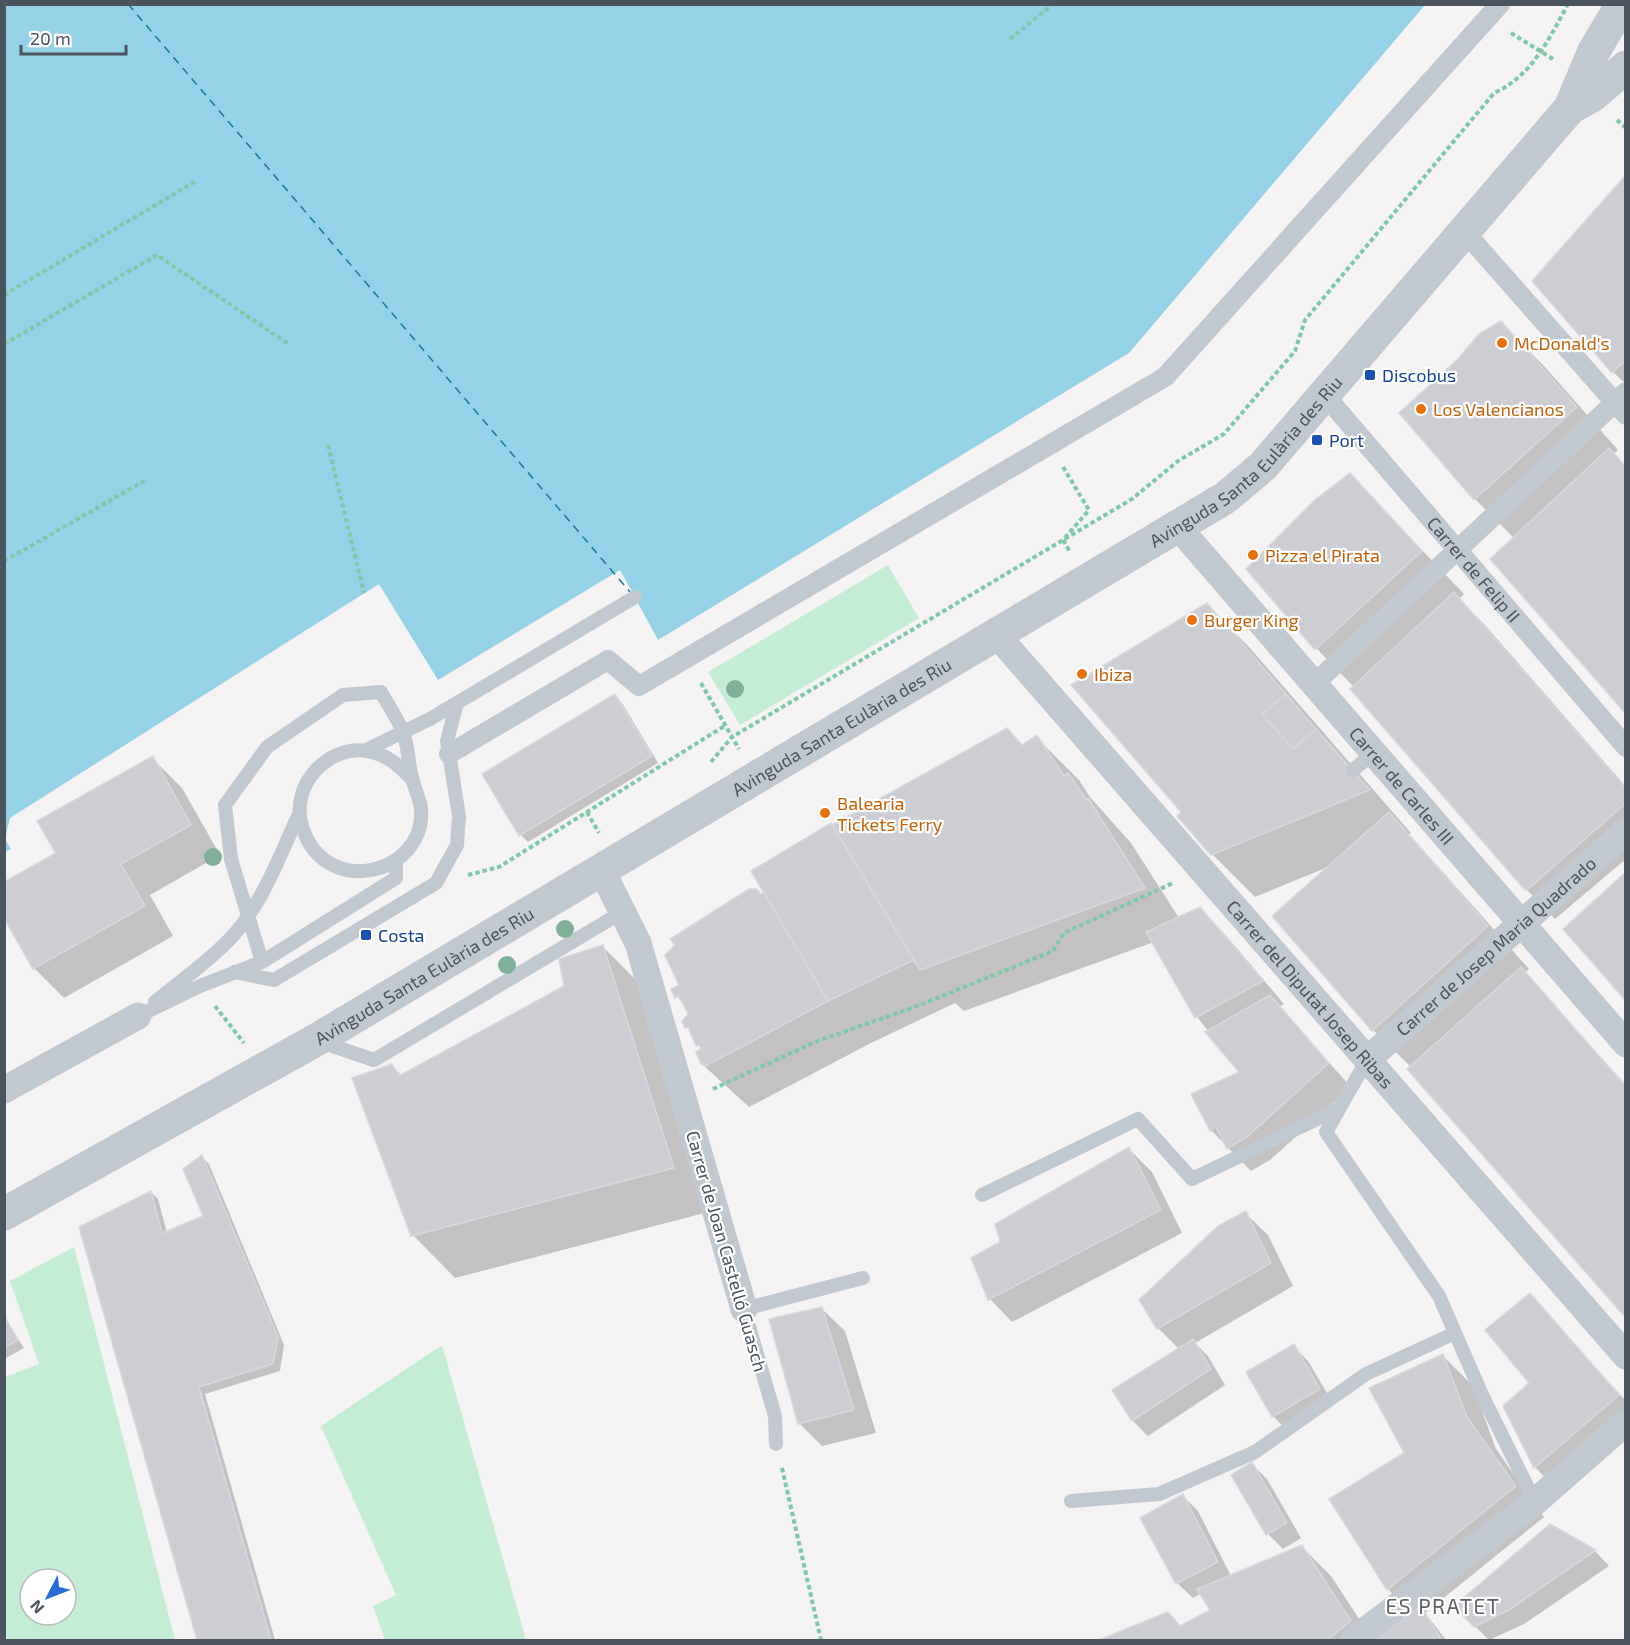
<svg xmlns="http://www.w3.org/2000/svg" width="1630" height="1645" font-family="'Exo 2',sans-serif">
<rect width="100%" height="100%" fill="#f4f2f2"/>
<path fill="#c4edd6" fill-rule="evenodd" d="M888,565L919,618L740,725L708,672Z
M74,1247L175,1640H5V1377L39,1364L10,1281ZM30,1579H66V1615H30Z
M442,1345L526,1640H385L373,1606L396,1595L321,1426Z"/>
<path fill="#95d2e7" d="M5,5H1425L1129,353L658,640L620,570L438,680L379,584L10,818L5,839L11,849L5,852Z"/>
<path fill="#0003" d="M1626,177V384L1613,372Z
M1501,323L1544,366L1618,450L1514,538L1475,499L1458,361Z
M1350,475L1464,594L1459,599L1484,624L1626,787V859L1555,919L1526,889L1354,687L1317,649L1248,569Z
M1206,605L1249,647L1411,833L1409,834L1529,969L1525,973L1626,1085V1316L1411,1067L1373,1030L1274,916L1328,867L1255,897L1212,854L1183,813Z
M615,696L622,703L658,763L528,842L521,835L484,775Z
M1007,730L1024,746L1036,737L1079,780L1090,797L1131,843L1179,918L1199,908L1222,931L1284,1004L1279,1007L1351,1087L1270,1160L1251,1171L1211,1130L1241,1072L1197,1017L1154,942L964,1011L955,1003L871,1043L749,1107L702,1064V1050L687,1027L690,1014L673,990L681,986L761,896L832,826Z
M152,758L182,788L220,855L150,895L173,936L64,998L34,968L58,853Z
M603,947L645,989L716,1210L455,1278L413,1235L392,1066L402,1076L566,987Z
M1129,1149L1152,1172L1182,1233L1012,1322L990,1299L1002,1243Z
M202,1157L209,1164L284,1345L280,1371L205,1394L275,1640H199L81,1228L151,1192L158,1199L167,1233L205,1217Z
M1245,1213L1268,1235L1293,1286L1195,1343L1208,1356L1225,1385L1148,1436L1133,1421L1179,1349L1158,1328L1141,1301Z
M1530,1295L1626,1401V1431L1557,1490L1535,1467L1505,1406L1531,1383Z
M822,1309L845,1331L876,1433L822,1446L800,1424Z
M6,1321L24,1348L4,1359V1322Z
M1293,1346L1308,1361L1334,1405L1288,1431L1273,1416Z
M1443,1356L1473,1386L1496,1449L1544,1517L1425,1613L1446,1640H1377L1412,1614L1388,1589L1406,1454Z
M1252,1464L1267,1479L1301,1538L1283,1549L1268,1534Z
M1183,1496L1198,1511L1231,1576L1301,1546L1331,1576L1373,1640H1102L1168,1613L1182,1627L1212,1611L1202,1593L1193,1598L1177,1583Z
M1550,1526L1595,1551L1609,1566L1524,1624L1489,1640L1475,1626Z"/>
<g fill="none" stroke-linecap="round" stroke-linejoin="round">
<path stroke="#177a9e" stroke-width="1.5" stroke-dasharray="8 6" stroke-linecap="butt" d="M128,4L630,592"/>
</g>
<path fill="#ccced4" stroke="#d6d8dc" stroke-width="1.5" d="M1626,175V360L1612,373L1532,281Z
M1501,321L1577,407L1474,500L1399,413L1457,360L1479,334Z
M1609,448L1626,467V714L1490,559Z
M1350,473L1422,551L1315,650L1246,569L1316,499Z
M1454,592L1626,789V803L1527,890H1525L1350,689Z
M1207,603L1286,694L1262,714L1293,749L1316,729L1370,790L1211,855L1177,816L1181,812L1071,685Z
M615,694L652,756L519,836L482,774Z
M1286,694L1316,729L1293,749L1262,714Z
M1007,728L1022,745L1037,735L1064,776L1068,773L1086,799L1088,798L1145,888L920,970L832,825Z
M153,756L191,825L121,864L145,906L33,969L4,918V882L56,853L37,821Z
M1389,812L1488,926L1372,1031L1272,916Z
M831,823L914,960L828,1001L751,871Z
M1626,872V1001L1563,929Z
M749,889H756L761,894L764,893L828,1001L706,1066L701,1064L696,1052L701,1049L699,1045L696,1046L688,1027L685,1028L682,1021L688,1014L679,996L675,998L671,989L679,985L665,955L675,945L670,939Z
M1200,907L1263,981L1195,1018L1146,932Z
M603,945L674,1168L411,1236L352,1078L392,1064L399,1076L564,986L559,959Z
M1521,967L1626,1087V1318L1407,1069Z
M1270,995L1329,1063L1247,1137L1227,1149L1216,1127L1210,1131L1191,1094L1239,1072L1205,1032Z
M1129,1147L1161,1210L988,1300L971,1258L1000,1242L995,1224Z
M202,1155L278,1337L273,1364L199,1387L271,1640H197L79,1227L151,1191L162,1233L203,1216L183,1169Z
M1246,1211L1271,1263L1157,1329L1139,1300L1218,1226Z
M1530,1293L1619,1395L1534,1468L1503,1406L1529,1383L1485,1330Z
M822,1307L854,1410L798,1424L769,1319Z
M6,1319L18,1340L4,1348V1320Z
M1193,1339L1211,1369L1132,1421L1112,1390Z
M1294,1344L1320,1389L1272,1417L1246,1372Z
M1443,1354L1467,1417L1516,1486L1387,1590L1329,1499L1404,1453L1369,1388Z
M1252,1462L1287,1523L1266,1535L1231,1475Z
M1183,1494L1218,1562L1176,1584L1140,1518Z
M1550,1524L1596,1550L1509,1610L1474,1627L1454,1606Z
M1302,1545L1351,1621L1327,1640H1099L1168,1612L1180,1626L1210,1610L1197,1589Z
M1420,1606L1442,1640H1375Z"/>
<g fill="none" stroke-linecap="round" stroke-linejoin="round">
<path stroke="#7ec9a8" stroke-width="4" stroke-dasharray="4.5 3" stroke-linecap="butt" d="M1511,33L1553,59
M1010,39L1053,4
M1617,120L1626,128
M4,295L196,181
M4,344L157,255L290,345
M328,445L364,593
M1063,467L1089,510L1063,540L1070,552
M4,561L148,479
M701,683L739,749
M711,762L732,737L1132,499L1178,461L1224,434L1295,351L1305,320L1494,93C1532,76 1549,39 1568,4
M587,812L599,833
M468,875L499,867L726,725
M215,1006L244,1043
M713,1089L815,1042L920,1005L1053,951L1064,933L1173,883
M782,1468L821,1640"/>
<path stroke="#c1c8cf" stroke-width="14" d="M366,750L430,719L635,597
M1353,770L1374,753
M262,962L231,859L225,805L267,747L343,695L381,692C388,705 398,719 403,732C409,748 408,766 413,781C415,790 420,799 421,808C427,876 320,901 301,822C292,784 328,745 367,751C387,754 399,766 412,779
M234,972L274,980L436,883L457,845L459,816L447,741L457,703
M155,1002C179,982 205,964 227,942C261,908 279,857 299,814
M138,1016L200,986L262,962L396,878V860
M321,1042L374,1060L624,911
M1367,1060L1326,1132L1439,1296L1483,1397L1535,1502
M982,1195L1138,1119L1192,1179L1338,1109
M776,1444L775,1416L744,1309L863,1278
M1071,1501L1159,1494L1255,1452L1366,1374L1455,1333"/>
<g stroke="#c1c8cf" stroke-width="20">
<path d="M1464,231L1626,415"/>
<path id="s1" d="M1323,393L1626,747"/>
<path d="M1314,684L1626,392"/>
<path d="M449,754L608,660L639,686L1165,377L1500,4"/>
</g>
<g stroke="#c1c8cf" stroke-width="27">
<path id="s2" d="M1178,527L1626,1044"/>
<path id="s3" d="M996,634L1626,1356"/>
<path d="M602,871L638,943L744,1309"/>
<path id="s4" d="M1367,1060L1626,831"/>
<path d="M4,1090L138,1016"/>
<path d="M1353,1640L1535,1502L1626,1422"/>
</g>
<g stroke="#c1c8cf" stroke-width="33">
<path d="M1570,108L1592,96L1626,67"/>
<path id="s5" d="M4,1214L316,1040L1225,498L1263,466L1570,108L1594,51L1622,4"/>
</g>
</g>
<g fill="#7fb19a">
<circle cx="735" cy="689" r="9"/>
<circle cx="213" cy="857" r="9"/>
<circle cx="565" cy="929" r="9"/>
<circle cx="507" cy="965" r="9"/>
</g>
<g fill="#e8710a" stroke="#fff" stroke-width="2">
<circle cx="1502" cy="343" r="6"/>
<circle cx="1421" cy="409" r="6"/>
<circle cx="1253" cy="555" r="6"/>
<circle cx="1192" cy="620" r="6"/>
<circle cx="1082" cy="674" r="6"/>
<circle cx="825" cy="813" r="6"/>
</g>
<g fill="#1a4fb4" stroke="#fff" stroke-width="2">
<rect x="1364" y="369" width="12" height="12" rx="3"/>
<rect x="1311" y="434" width="12" height="12" rx="3"/>
<rect x="360" y="929" width="12" height="12" rx="3"/>
</g>
<g text-anchor="middle" dominant-baseline="central" stroke-width="4.5" stroke-linejoin="round" paint-order="stroke">
<g font-size="18" fill="#c56008" stroke="#fff" text-anchor="start">
<text x="1514" y="343">McDonald's</text>
<text x="1433" y="409">Los Valencianos</text>
<text x="1265" y="555">Pizza el Pirata</text>
<text x="1204" y="620">Burger King</text>
<text x="1094" y="674">Ibiza</text>
<text x="837" y="803">Balearia<tspan x="837" dy="21">Tickets Ferry</tspan></text>
</g>
<g font-size="18" fill="#164399" stroke="#fff" text-anchor="start">
<text x="1382" y="375">Discobus</text>
<text x="1329" y="440">Port</text>
<text x="378" y="935">Costa</text>
</g>
<g font-size="18" fill="#4b545e" stroke="#fff">
<text stroke="none"><textPath href="#s5" startOffset="1455">Avinguda Santa Eulària des Riu</textPath></text>
<text stroke="none"><textPath href="#s1" startOffset="232">Carrer de Felip II</textPath></text>
<text stroke="none"><textPath href="#s5" startOffset="969">Avinguda Santa Eulària des Riu</textPath></text>
<text stroke="none"><textPath href="#s2" startOffset="342">Carrer de Carles III</textPath></text>
<text stroke="none"><textPath href="#s4" startOffset="172">Carrer de Josep Maria Quadrado</textPath></text>
<text stroke="none"><textPath href="#s5" startOffset="483">Avinguda Santa Eulària des Riu</textPath></text>
<text stroke="none"><textPath href="#s3" startOffset="478">Carrer del Diputat Josep Ribas</textPath></text>
<text transform="translate(727 1251) rotate(74)">Carrer de Joan Castelló Guasch</text>
</g>
<g font-size="21" letter-spacing="1.5" fill="#5e6166" stroke="#fff">
<text x="1443" y="1605">ES PRATET</text>
</g>
</g>
<rect width="1630" height="1645" fill="none" stroke="#4b545e" stroke-width="12"/>
<g transform="translate(48 1597) rotate(228)"><circle r="28" fill="#ffffff" stroke="#b7bbbf" stroke-width="1.5"/>
<path d="M0-4.5L10 22L0 15L-10 22Z" fill="#276cd9"/>
<text y="-9" font-size="16" font-weight="bold" text-anchor="middle" fill="#4b545e">N</text>
</g>
<path d="M21 45v9h105v-9" fill="none" stroke="#4b545e" stroke-width="3"/>
<text x="30" y="45" font-size="18" fill="#4b545e" stroke="#ffffff" stroke-width="4.5" paint-order="stroke">20 m</text>
</svg>
